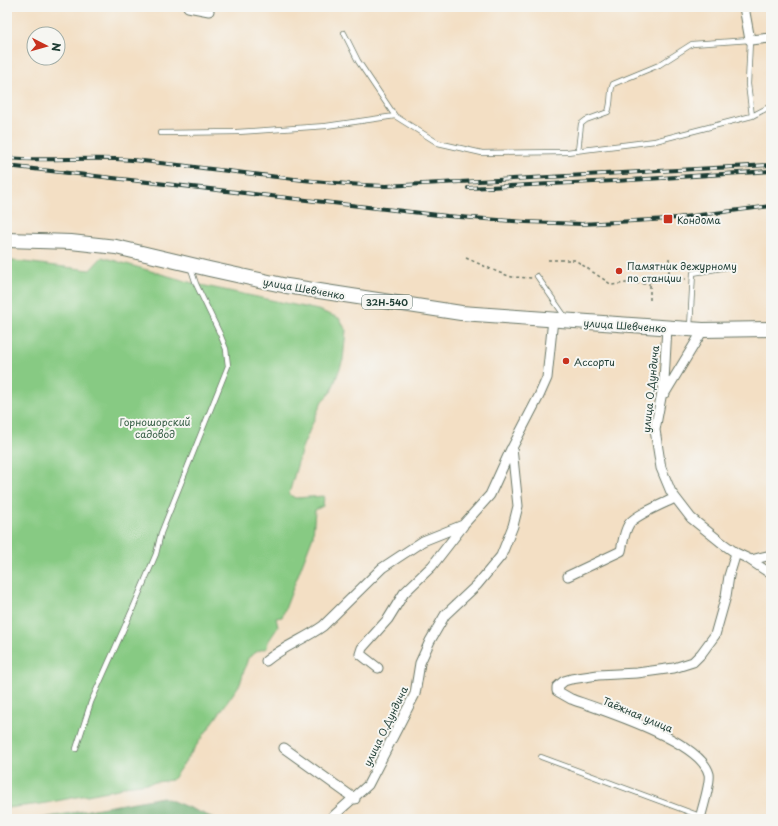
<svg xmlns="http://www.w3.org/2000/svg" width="778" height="826" font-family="'Playpen Sans',sans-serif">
<rect width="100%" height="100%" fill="#f6f6f2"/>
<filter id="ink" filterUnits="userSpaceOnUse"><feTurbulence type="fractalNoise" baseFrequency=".025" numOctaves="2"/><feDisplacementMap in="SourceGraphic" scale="8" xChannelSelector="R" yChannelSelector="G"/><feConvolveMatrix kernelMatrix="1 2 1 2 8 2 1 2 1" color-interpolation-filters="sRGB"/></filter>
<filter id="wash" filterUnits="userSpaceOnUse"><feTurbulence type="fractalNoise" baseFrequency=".012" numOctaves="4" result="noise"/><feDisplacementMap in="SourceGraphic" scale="16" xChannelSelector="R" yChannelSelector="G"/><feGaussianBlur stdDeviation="0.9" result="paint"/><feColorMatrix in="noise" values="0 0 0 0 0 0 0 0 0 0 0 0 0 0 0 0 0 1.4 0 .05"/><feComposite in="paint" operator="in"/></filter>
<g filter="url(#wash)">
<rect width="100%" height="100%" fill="#f3dfc4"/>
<path fill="#87ca83" stroke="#53845c" d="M102,257L196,284L318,310L339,318L346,330L343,360L331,392L322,401L302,448L289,494L295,498L324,496L323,506L315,510L313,536L282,617L276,618L278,627L268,642L267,648L258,651L248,658L240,684L172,780L125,786L118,789L41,804L7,808V260L90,270Z"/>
<path fill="#6dae71" stroke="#467652" d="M163,797L216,819H37Z"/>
</g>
<g filter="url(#ink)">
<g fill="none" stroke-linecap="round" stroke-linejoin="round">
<g stroke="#697666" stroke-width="6">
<path id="service" d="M344,33L358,61L395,116L438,143L482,153L567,152L655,141L752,116L771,106
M160,133L237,132L326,126L395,116
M578,151L581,124L586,120L608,112C612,101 609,94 613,84L659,65L692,44L750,40L748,84L752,116
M537,276L566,318
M690,327L693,273L733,266
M76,749L91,702L133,608L156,554L161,533L228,366L226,349L220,334L196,284L190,266
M541,757L700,816"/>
</g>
<g stroke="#697666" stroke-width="11">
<path id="minor" d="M188,7L209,11
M744,7L750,40L771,38
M667,327L664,381L655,430L661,468L671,492L691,518L722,543L736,553L751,560L771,555
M665,393L703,330
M750,560L771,574
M568,576L621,551C623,542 624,532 629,524C635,515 665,503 675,498
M266,661C284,646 305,639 323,626L382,568L423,541L463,525L490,495L511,449
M378,668L360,654L362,648L388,619L404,593L432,566L463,526
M284,748L355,799
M330,819L368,785L415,694L420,663L430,641L445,615L477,585L501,556L513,526L518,506L512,448L539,396L547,378L553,319
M700,819C702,809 711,783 709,774C701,741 602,710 571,699L557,691V687L564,681L571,679L598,675L637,673L674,668L693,662L701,654L715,635L726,596L729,576L736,553"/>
</g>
<g stroke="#697666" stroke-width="16">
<path id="primary" d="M7,240L71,242L116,247L209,269L287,286L461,313L703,330L771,329"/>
</g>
<path stroke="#697666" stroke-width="1.5" stroke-dasharray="3 3" stroke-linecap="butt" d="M466,258L500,273L512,277L532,278
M669,258V278
M548,260H575L612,285L626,283L650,284
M650,300V284L653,279L669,278L686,279"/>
<use href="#service" stroke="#fff" stroke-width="4.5"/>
<use href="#minor" stroke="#fff" stroke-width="9"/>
<use href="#primary" stroke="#fff" stroke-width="14"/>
<g stroke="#1f3d34" stroke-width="4">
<path id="rail" d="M7,158C48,162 90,156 132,160C217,168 301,183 386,186L771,165
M7,166L447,216L526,222L582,224L668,219L771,206
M468,188L615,181L771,171"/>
</g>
<use href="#rail" stroke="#f6f6f2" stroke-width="2.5" stroke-dasharray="8" stroke-linecap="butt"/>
</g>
</g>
<g fill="#c8321e" stroke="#f6f6f2" stroke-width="1.5">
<rect x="663" y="214" width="10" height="10" rx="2"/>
<circle cx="619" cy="271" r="4"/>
<circle cx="566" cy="361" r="4"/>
</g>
<g text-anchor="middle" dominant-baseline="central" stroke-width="4" stroke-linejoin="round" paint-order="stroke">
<rect fill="#f6f6f2" stroke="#60746d" stroke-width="1" x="362" y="295" width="50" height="14" rx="3"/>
<g font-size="9" font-weight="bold" fill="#1f3d34">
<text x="387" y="302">32Н-540</text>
</g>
<g font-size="10" fill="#1f3d34" stroke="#f6f6f2" text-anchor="start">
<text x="677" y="219">Кондома</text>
<text x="627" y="265">Памятник дежурному<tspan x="627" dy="12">по станции</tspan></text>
<text x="574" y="361">Ассорти</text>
</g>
<g font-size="10" fill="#1f3d34" stroke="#f6f6f2">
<text transform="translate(304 288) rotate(10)">улица Шевченко</text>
<text transform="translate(625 325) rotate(4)">улица Шевченко</text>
<text transform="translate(650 389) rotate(-84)">улица О.Дундича</text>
<text transform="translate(638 714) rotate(23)">Таёжная улица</text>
<text transform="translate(385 726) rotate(-64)">улица О.Дундича</text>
</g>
<g font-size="10" fill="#396048" stroke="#f6f6f2">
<text x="155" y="421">Горношорский<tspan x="155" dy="12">садовод</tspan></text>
</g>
</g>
<rect width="778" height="826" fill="none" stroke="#f6f6f2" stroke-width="24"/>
<g transform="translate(46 46) rotate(96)"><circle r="19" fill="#f6f6f2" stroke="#a0aca6"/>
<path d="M0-3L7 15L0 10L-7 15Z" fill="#c8321e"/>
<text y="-6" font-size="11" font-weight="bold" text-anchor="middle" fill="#1f3d34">N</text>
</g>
</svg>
